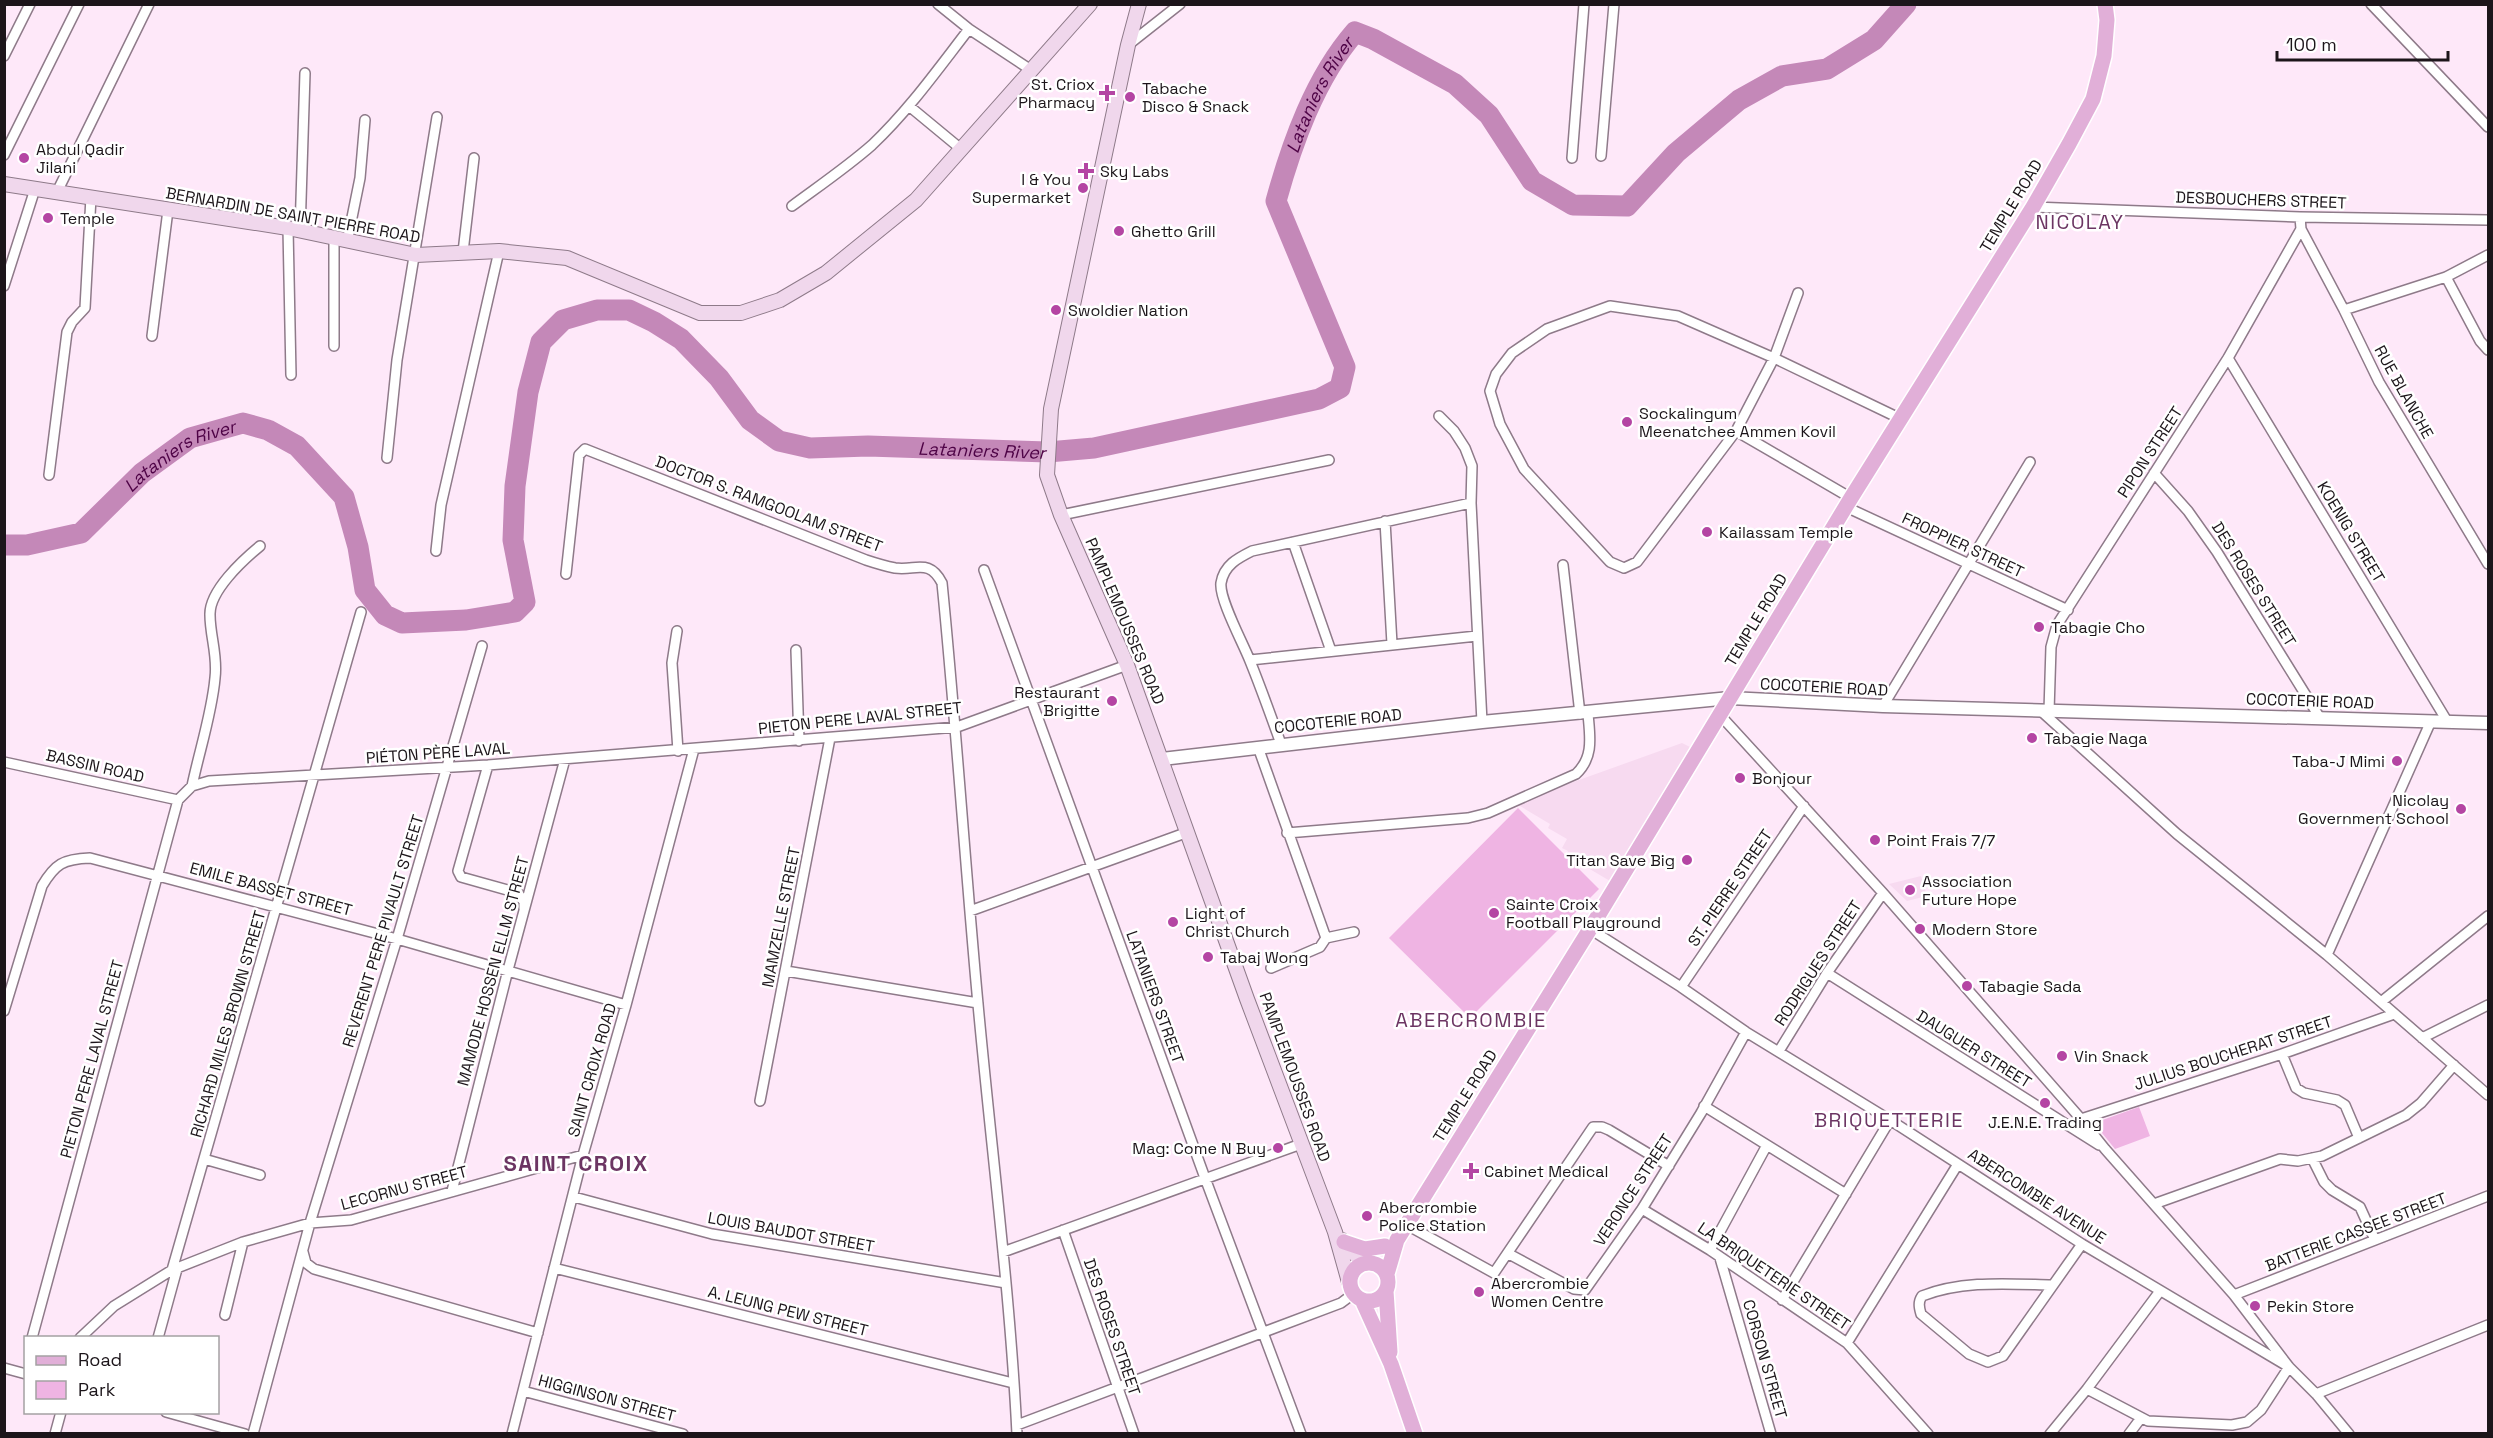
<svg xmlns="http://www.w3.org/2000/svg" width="2493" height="1438" font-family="'Space Grotesk',sans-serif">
<rect width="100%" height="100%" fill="#fee8f9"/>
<path fill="#f7daf0" d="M1682,743L1690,747L1610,881L1566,855L1568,851L1562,848L1567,839L1548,828L1550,824L1515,803Z
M1921,876L1927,896L1907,901L1889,884Z"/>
<path fill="#efb4e3" d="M1518,808L1599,889L1470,1018L1389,938Z
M2139,1107L2150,1136L2115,1149L2094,1123Z"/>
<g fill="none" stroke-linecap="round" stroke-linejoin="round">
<path stroke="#c488b8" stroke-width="21" id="s1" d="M4,545H27L81,533L142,473L190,438L243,423L268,430L297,446L344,497L358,547L365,590L385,615L402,623L466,620L515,612L525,602L513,540L515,486L528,392L541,342L563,320L597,310H629L654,322L681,339L719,378L750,420L779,441L810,448L868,446L1048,452L1094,448L1319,399L1340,388L1345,367L1276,201C1292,143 1315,78 1355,32L1373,39L1455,84L1489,115L1532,181L1573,205L1627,206L1676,153L1739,100L1782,76L1827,69L1874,40L1906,4"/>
<g stroke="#8e7a89" stroke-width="12">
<path id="minor" d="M938,4L969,29L1031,70
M2371,4L2488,127
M1128,45L1180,4
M4,56L30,4
M909,106L961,149
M4,155L79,4
M1601,156L1614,4
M1572,158L1584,4
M57,192L149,4
M792,206C819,186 847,167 872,145C909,110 938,69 969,29
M2033,207L2300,217L2488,220
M288,228L291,375
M2301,229L2344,310L2379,382L2488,564
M300,232L305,73
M334,239V346
M347,242L360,178L365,120
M463,252L474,158
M2446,277L2480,341L2488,350
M4,286L35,189
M1798,293L1774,358L1736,431L1637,562L1624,568L1610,562L1524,469L1500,424L1490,391L1496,374L1512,353L1547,329L1610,306L1678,316L1774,358L1901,419
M2344,310L2446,277L2488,255
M152,336L168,210
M2228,358L2447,721
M1439,416L1454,431L1465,448L1472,466L1471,503L1482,722
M1736,431L1851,498
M387,458L397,360L437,117
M2154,473L2188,511L2217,552L2320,718
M49,475L67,332L72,322L85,308L91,197
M1846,507L2068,610
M1061,515L1329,460
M1385,521L1392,644
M1293,542L1331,651
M436,551L441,505L499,251
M1563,565L1580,714
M984,570L1205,1178L1301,1434
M566,574L579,455L585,449L866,560C875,563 885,566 895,568C916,571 929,558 942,583C956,723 965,864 978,1004C991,1147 1010,1290 1017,1434
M677,631L672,663L678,751
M796,650L799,741
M1250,660L1477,636
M1883,706L2030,462
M2041,711L2177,834L2327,955L2488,1095
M2049,711L2051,647L2057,625L2228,358L2301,229L2300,217
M1720,715L1883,893L2081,1119L2105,1149L2234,1295L2289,1367L2316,1394L2349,1434
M1281,744C1271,716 1261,688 1250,661C1243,643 1219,599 1221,583C1224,565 1238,558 1252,551L1471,503
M1258,747L1326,938L1320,947L1271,968
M4,762L178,800
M488,765L458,871L461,877L518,893L524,902V909
M192,786C199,752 212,713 215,678C218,656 210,636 210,615C209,591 243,560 260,546
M1287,833L1468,818L1488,813L1576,774C1594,757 1590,737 1588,714
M970,911L1188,832
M1590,929L1681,987L1746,1032L1890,1120L2082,1244L2289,1367L2261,1410L2247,1422L2232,1425L2148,1421L2087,1389
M1326,938L1354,932
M2327,955L2431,721
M786,971L978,1003
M1827,973L2099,1145
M1681,987L1804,806
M2381,1002L2488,916
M4,1011L42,886C55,864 63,859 90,858L397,939L626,1005
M2422,1038L2488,1005
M1779,1051L1827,973L1883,893
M2282,1054L2296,1088L2304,1093L2337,1100L2345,1105L2359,1138
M760,1101L830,738
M1704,1106L1846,1194
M2081,1119L2282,1054L2394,1014
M2312,1158L2324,1182L2332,1190L2360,1207L2375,1240
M204,1159L260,1175
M452,1191L508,970L565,759
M574,1197L712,1234L1006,1283
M2154,1204L2280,1159L2298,1161L2322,1156L2406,1115L2421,1103L2454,1065
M1642,1209L1710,1250L1847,1343L1928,1434
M1407,1225L1494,1273L1593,1127H1602L1609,1130L1669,1166
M1063,1230L1134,1434
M1710,1250L1767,1145
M303,1252L306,1263L314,1269L538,1333
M1003,1252L1301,1144
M1509,1254L1574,1289L1585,1290L1642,1209L1701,1113L1746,1032
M1720,1258L1771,1434
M554,1268L1013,1383
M172,1270L361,612
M2052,1285C2008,1284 1963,1280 1922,1296C1918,1302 1919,1307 1921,1314L1969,1354L1988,1362L2003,1356L2082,1244
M2234,1295L2488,1196
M1782,1300L1890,1120
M225,1315L243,1242
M32,1338L178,800L192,786L209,781L488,765L957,727L1127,665
M80,1338L114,1306L172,1270L243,1242L310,1223L351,1220L583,1155
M158,1338L177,1269
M1847,1343L1958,1164
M4,1368L26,1374
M523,1391L683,1434
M2316,1394L2488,1325
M166,1412L245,1434
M1017,1425L1341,1303L1353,1294
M55,1434L61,1412
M253,1434L310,1223L397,939L482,646
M512,1434L583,1155L626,1005L694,749
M2050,1434L2087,1389L2160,1291
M2129,1434L2141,1418"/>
</g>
<g stroke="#8e7a89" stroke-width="15">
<path id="tertiary" d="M1162,759L1482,722L1730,698L1883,706L2488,723"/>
</g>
<g stroke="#8e7a89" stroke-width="16">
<path id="secondary" d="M1139,4L1128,45L1051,409L1047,475L1061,515L1127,665L1247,999L1335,1232L1349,1282
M4,184L288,228L416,255L499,251L567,258L700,313H741L780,300L826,273L916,200L1090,4
M1342,1240L1363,1263"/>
</g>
<g stroke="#fff" stroke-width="18">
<path id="primary" d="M1344,1242L1365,1249L1385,1246
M1350 1282a19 19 0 1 1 38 0a19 19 0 1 1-38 0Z
M1387,1274L1397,1240L1590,929L1851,498L2033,207L2069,144L2093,99L2104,56L2107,20L2105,4
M1386,1291L1390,1352
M1362,1300L1391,1364L1415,1434"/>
</g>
<use href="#minor" stroke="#fff" stroke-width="9"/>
<use href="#tertiary" stroke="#fff" stroke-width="12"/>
<use href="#secondary" stroke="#f0d7ec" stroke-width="14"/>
<use href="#primary" stroke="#e1afd8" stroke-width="15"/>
</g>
<g fill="#b445a3" stroke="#fff" stroke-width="2">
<path d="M1104 84h6v6h6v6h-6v6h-6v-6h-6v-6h6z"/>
<circle cx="1130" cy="97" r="6"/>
<circle cx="24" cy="158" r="6"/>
<path d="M1083 162h6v6h6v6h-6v6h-6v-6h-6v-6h6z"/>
<circle cx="1083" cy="188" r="6"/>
<circle cx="48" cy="218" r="6"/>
<circle cx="1119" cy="231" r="6"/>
<circle cx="1056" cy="310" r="6"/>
<circle cx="1627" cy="422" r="6"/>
<circle cx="1707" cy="532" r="6"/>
<circle cx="2039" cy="627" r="6"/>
<circle cx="1112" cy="701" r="6"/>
<circle cx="2032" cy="738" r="6"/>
<circle cx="2397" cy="761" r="6"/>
<circle cx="1740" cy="778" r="6"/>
<circle cx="2461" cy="809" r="6"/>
<circle cx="1875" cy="840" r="6"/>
<circle cx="1687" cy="860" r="6"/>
<circle cx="1910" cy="890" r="6"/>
<circle cx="1494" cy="913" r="6"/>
<circle cx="1173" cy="922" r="6"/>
<circle cx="1920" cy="929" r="6"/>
<circle cx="1208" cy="957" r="6"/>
<circle cx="1967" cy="986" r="6"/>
<circle cx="2062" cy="1056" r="6"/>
<circle cx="2045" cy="1103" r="6"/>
<circle cx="1278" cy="1148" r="6"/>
<path d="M1468 1162h6v6h6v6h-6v6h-6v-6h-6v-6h6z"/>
<circle cx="1367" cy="1216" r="6"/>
<circle cx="1479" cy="1292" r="6"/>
<circle cx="2255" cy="1306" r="6"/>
</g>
<g text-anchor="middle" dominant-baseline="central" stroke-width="5" stroke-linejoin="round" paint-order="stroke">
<g font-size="16" fill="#1c151a" stroke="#fff" text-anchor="start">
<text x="1095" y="84" text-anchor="end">St. Criox<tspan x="1095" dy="18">Pharmacy</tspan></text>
<text x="1142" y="88">Tabache<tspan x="1142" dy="18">Disco &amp; Snack</tspan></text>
<text x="36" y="149">Abdul Qadir<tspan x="36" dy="18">Jilani</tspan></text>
<text x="1100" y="171">Sky Labs</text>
<text x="1071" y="179" text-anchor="end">I &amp; You<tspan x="1071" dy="18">Supermarket</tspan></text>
<text x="60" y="218">Temple</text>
<text x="1131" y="231">Ghetto Grill</text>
<text x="1068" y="310">Swoldier Nation</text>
<text x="1639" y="413">Sockalingum<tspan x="1639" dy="18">Meenatchee Ammen Kovil</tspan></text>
<text x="1719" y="532">Kailassam Temple</text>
<text x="2051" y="627">Tabagie Cho</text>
<text x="1100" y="692" text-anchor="end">Restaurant<tspan x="1100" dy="18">Brigitte</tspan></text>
<text x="2044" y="738">Tabagie Naga</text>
<text x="2385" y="761" text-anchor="end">Taba-J Mimi</text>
<text x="1752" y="778">Bonjour</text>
<text x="2449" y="800" text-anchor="end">Nicolay<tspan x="2449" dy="18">Government School</tspan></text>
<text x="1887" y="840">Point Frais 7/7</text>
<text x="1675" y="860" text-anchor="end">Titan Save Big</text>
<text x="1922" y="881">Association<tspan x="1922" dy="18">Future Hope</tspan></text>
<text x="1506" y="904">Sainte Croix<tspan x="1506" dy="18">Football Playground</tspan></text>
<text x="1185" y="913">Light of<tspan x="1185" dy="18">Christ Church</tspan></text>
<text x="1932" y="929">Modern Store</text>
<text x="1220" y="957">Tabaj Wong</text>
<text x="1979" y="986">Tabagie Sada</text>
<text x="2074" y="1056">Vin Snack</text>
<text x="2045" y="1122" text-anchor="middle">J.E.N.E. Trading</text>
<text x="1266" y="1148" text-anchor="end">Mag: Come N Buy</text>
<text x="1484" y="1171">Cabinet Medical</text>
<text x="1379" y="1207">Abercrombie<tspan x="1379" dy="18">Police Station</tspan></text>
<text x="1491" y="1283">Abercrombie<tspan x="1491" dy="18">Women Centre</tspan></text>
<text x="2267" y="1306">Pekin Store</text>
</g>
<g font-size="16" fill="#1c151a" stroke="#fff">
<text transform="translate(2261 200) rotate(2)">DESBOUCHERS STREET</text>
<text transform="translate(2011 206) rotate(-59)">TEMPLE ROAD</text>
<text transform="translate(293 215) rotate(10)">BERNARDIN DE SAINT PIERRE ROAD</text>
<text transform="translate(2404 392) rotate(61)">RUE BLANCHE</text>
<text transform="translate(2150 452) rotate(-57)">PIPON STREET</text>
<text transform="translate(769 504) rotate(21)">DOCTOR S. RAMGOOLAM STREET</text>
<text transform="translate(2351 532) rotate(59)">KOENIG STREET</text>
<text transform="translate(1963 545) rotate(25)">FROPPIER STREET</text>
<text transform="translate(2254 584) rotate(58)">DES ROSES STREET</text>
<text transform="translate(1756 620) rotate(-59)">TEMPLE ROAD</text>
<text transform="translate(1125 621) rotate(67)">PAMPLEMOUSSES ROAD</text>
<text transform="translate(1824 687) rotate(3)">COCOTERIE ROAD</text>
<text transform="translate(2310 701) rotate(2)">COCOTERIE ROAD</text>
<text transform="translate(860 718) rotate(-6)">PIETON PERE LAVAL STREET</text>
<text transform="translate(1338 721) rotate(-6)">COCOTERIE ROAD</text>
<text transform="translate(438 753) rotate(-4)">PIÉTON PÈRE LAVAL</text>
<text transform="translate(95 766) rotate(13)">BASSIN ROAD</text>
<text transform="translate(1730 888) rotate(-56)">ST. PIERRE STREET</text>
<text transform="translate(271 889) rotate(15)">EMILE BASSET STREET</text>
<text transform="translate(781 917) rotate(-79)">MAMZELLE STREET</text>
<text transform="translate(383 931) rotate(-73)">REVERENT PERE PIVAULT STREET</text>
<text transform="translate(1818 963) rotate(-57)">RODRIGUES STREET</text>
<text transform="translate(493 971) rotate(-75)">MAMODE HOSSEN ELLM STREET</text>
<text transform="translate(1155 997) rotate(70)">LATANIERS STREET</text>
<text transform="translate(228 1024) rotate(-74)">RICHARD MILES BROWN STREET</text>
<text transform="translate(1974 1049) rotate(32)">DAUGUER STREET</text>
<text transform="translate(2233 1053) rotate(-18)">JULIUS BOUCHERAT STREET</text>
<text transform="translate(92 1059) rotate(-75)">PIETON PERE LAVAL STREET</text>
<text transform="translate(592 1070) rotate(-74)">SAINT CROIX ROAD</text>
<text transform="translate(1295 1077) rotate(70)">PAMPLEMOUSSES ROAD</text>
<text transform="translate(1465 1096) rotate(-58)">TEMPLE ROAD</text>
<text transform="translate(404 1188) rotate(-15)">LECORNU STREET</text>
<text transform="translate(1633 1190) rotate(-57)">VERONCE STREET</text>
<text transform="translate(2037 1196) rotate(33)">ABERCOMBIE AVENUE</text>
<text transform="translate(791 1232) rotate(10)">LOUIS BAUDOT STREET</text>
<text transform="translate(2356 1232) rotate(-21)">BATTERIE CASSEE STREET</text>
<text transform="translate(1774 1276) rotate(34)">LA BRIQUETERIE STREET</text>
<text transform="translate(788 1311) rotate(14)">A. LEUNG PEW STREET</text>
<text transform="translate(1112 1327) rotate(71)">DES ROSES STREET</text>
<text transform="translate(1765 1359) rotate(74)">CORSON STREET</text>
<text transform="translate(607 1398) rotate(15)">HIGGINSON STREET</text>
</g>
<g font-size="18" font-style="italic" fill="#4e0346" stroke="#fff">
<text stroke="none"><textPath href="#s1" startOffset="2132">Lataniers River</textPath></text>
<text stroke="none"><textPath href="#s1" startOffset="1449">Lataniers River</textPath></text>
<text stroke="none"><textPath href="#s1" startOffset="206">Lataniers River</textPath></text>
</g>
<g font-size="20" letter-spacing="1.5" fill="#6c3563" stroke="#fff">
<text x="2080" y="222">NICOLAY</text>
<text x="1471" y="1020">ABERCROMBIE</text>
<text x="1889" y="1120">BRIQUETTERIE</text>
</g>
<g font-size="22" font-weight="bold" letter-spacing="1.5" fill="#6c3563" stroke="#fff">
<text x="576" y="1163">SAINT CROIX</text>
</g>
</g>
<rect width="2493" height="1438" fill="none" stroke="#1c151a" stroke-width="12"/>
<rect x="24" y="1336" width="195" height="78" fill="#ffffff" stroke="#a4a1a3" stroke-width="1.5"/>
<rect x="36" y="1356" width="30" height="9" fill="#e1afd8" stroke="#a4a1a3" stroke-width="1.5"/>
<text x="78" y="1366" font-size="18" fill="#1c151a">Road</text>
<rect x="36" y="1381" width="30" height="18" fill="#efb4e3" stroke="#a4a1a3" stroke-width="1.5"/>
<text x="78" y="1396" font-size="18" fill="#1c151a">Park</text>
<path d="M2277 51v9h171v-9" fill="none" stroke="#1c151a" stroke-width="3"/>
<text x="2286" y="51" font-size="18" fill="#1c151a" stroke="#ffffff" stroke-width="4.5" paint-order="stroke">100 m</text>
</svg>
